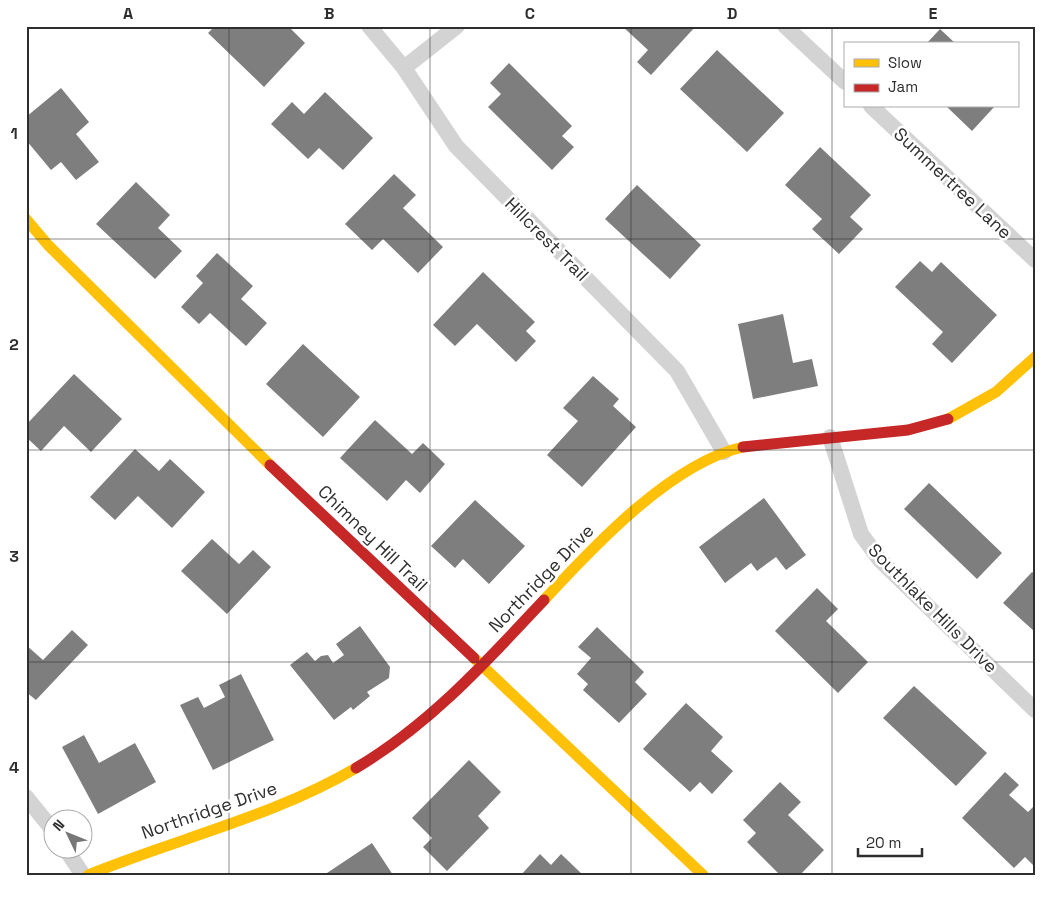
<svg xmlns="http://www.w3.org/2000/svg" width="1061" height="901" font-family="'Space Grotesk',sans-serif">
<rect width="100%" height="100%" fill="#fff"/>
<path fill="#7e7e7e" d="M215,26H288L305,43L264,87L208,33Z
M622,26H694L695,27L651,75L637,62L648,50Z
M940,29L956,44H926Z
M717,50L784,113L747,152L680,89Z
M509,63L572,126L562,136L574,147L552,170L488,107L501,94L490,83Z
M61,88L89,122L76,134L99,162L76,180L61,162L51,170L26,140V117Z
M325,92L373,138L343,170L319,148L308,159L271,124L292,102L304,114Z
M946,106H995L972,131Z
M820,147L871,195L850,217L863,229L839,254L812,229L822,219L785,185Z
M394,174L416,195L403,208L443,247L418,273L383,239L372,250L345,224Z
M136,182L170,215L158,228L182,251L155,279L96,224Z
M637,185L701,245L670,279L605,219Z
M217,253L253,286L241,299L267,323L246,346L210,313L199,324L181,307L203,283L196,276Z
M920,261L932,272L941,262L997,315L952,363L932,344L943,332L895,287Z
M483,272L535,322L526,331L536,341L516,362L477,324L455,346L433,325Z
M783,314L793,363L812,359L818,386L753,399L738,324Z
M303,344L360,397L323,437L266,384Z
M74,374L122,419L91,452L64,426L41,451L26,437V425Z
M593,376L619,399L613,406L636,427L582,487L547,455L578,421L563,408Z
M375,420L412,454L423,443L445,464L420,493L406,480L387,501L340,458Z
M135,449L159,471L170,459L205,492L172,528L138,496L115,520L90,497Z
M929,483L1002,553L977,579L904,509Z
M764,498L806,555L786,570L776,557L757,571L751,563L725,583L699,547Z
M475,500L525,546L489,584L463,559L455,568L431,546Z
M212,539L239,564L253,550L271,567L227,614L181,571Z
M1032,572L1035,574V632L1003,603Z
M817,588L838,609L826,621L868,662L838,693L775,631Z
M360,626L390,667L389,678L367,692L370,696L353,710L351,707L334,720L290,665L307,652L315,661L321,656L328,655L333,663L344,655L336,644Z
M597,627L644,672L635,682L647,694L619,723L583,690L588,684L577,674L591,658L578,647Z
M72,630L88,645L36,700L26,692V645L43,660Z
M241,674L274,740L213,770L180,705L198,697L204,708L225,697L219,685Z
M914,686L987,753L956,786L883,718Z
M686,703L723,737L711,751L733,771L712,794L700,782L690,792L643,749Z
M84,735L99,763L135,743L156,782L98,814L62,747Z
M469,760L501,792L478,816L489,828L447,871L423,847L432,838L412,818Z
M1005,772L1019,785L1009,795L1028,812L1035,805V867L1025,857L1014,868L962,818Z
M780,782L801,802L788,815L824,850L800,875H780L747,842L756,833L743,820Z
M372,843L393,875H324Z
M540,854L551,865L561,854L583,875H521Z"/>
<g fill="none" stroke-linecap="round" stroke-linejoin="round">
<path stroke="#d3d3d3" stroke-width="16" d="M369,26L404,68L456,146L677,371L724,452
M785,26L845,82
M404,68L457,26
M871,106L1035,260
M830,437L861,534L880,560L1035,710
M26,797L52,829
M65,848L83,875"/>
<path stroke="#ffc107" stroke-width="11" d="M26,219L48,245L270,465
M948,419L996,392L1035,357
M544,600C593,547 671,463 743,447
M474,658L703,875
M88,875C176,839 275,816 356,768"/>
<path stroke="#c62828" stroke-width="11" d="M743,447L908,430L948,419
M270,465L474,658
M356,768C430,724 486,662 544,600"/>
</g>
<path fill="none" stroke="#2e2e2e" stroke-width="1" stroke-opacity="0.55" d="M229,26V875M430,26V875M631,26V875M832,26V875M26,239H1035M26,450H1035M26,662H1035"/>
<g text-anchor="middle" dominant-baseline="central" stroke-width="5" stroke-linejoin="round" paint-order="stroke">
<g font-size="18" fill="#2e2e2e" stroke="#fff">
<text transform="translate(953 183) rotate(43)">Summertree Lane</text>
<text transform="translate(547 239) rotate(45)">Hillcrest Trail</text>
<text transform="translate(373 538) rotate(44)">Chimney Hill Trail</text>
<text transform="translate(541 578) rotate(-46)">Northridge Drive</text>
<text transform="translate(933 608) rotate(45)">Southlake Hills Drive</text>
<text transform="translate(209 810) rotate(-19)">Northridge Drive</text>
</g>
</g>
<rect width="1061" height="901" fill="none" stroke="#ffffff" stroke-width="55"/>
<rect x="844" y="42" width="175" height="65" fill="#ffffff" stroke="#ababab"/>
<rect x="854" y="59" width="25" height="8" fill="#ffc107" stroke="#ababab"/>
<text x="888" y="68" font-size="15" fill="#2e2e2e">Slow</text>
<rect x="854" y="84" width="25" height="8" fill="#c62828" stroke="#ababab"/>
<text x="888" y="92" font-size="15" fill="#2e2e2e">Jam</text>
<g transform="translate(68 834) rotate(313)"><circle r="24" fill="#ffffff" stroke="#ababab"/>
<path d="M0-4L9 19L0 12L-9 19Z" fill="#777777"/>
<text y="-8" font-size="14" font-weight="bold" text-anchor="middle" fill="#2e2e2e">N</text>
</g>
<path d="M858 848v8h64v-8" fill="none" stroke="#2e2e2e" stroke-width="2.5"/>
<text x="866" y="848" font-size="15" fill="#2e2e2e" stroke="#ffffff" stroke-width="4" paint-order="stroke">20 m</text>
<rect x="28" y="28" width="1006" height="846" fill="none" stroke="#2e2e2e" stroke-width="2"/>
<g font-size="16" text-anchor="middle" font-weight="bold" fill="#2e2e2e">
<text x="128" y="19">A</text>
<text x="329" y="19">B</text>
<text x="530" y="19">C</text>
<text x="732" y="19">D</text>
<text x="933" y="19">E</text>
<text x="14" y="139">1</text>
<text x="14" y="350">2</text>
<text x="14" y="562">3</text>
<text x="14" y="773">4</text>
</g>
</svg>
